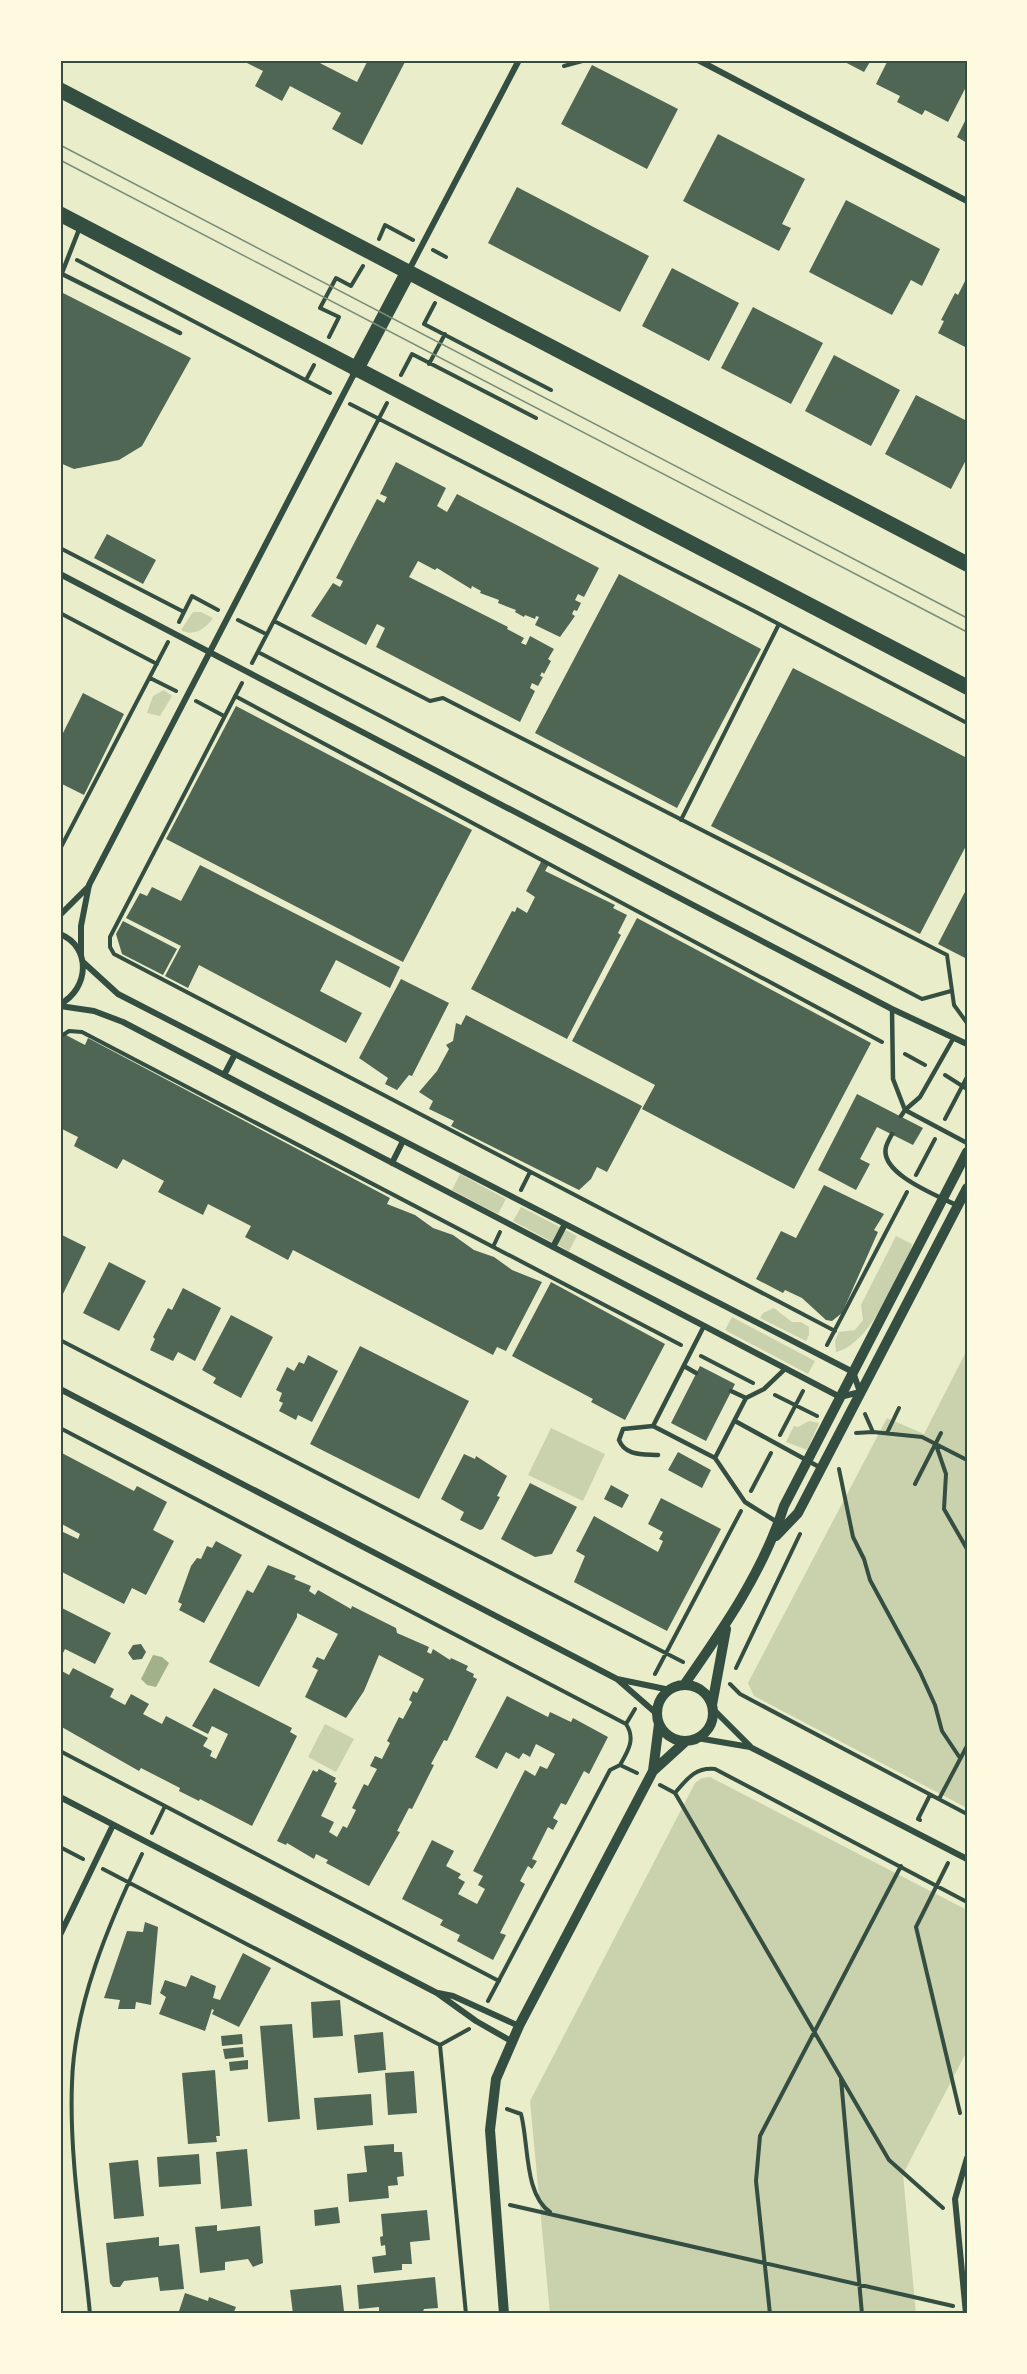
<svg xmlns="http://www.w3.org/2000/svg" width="1027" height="2374" font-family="'Fira Sans',sans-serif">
<rect width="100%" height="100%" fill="#e9edc9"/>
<path fill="#cad2ad" d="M193,612H201L213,618C206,629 193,637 181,630Z
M164,690L172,696L160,716L147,713L153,696Z
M460,1174L506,1199L498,1214L452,1190Z
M521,1207L577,1236L569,1251L513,1221Z
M896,1236L912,1244L911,1249C897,1277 870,1345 836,1352L835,1341L839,1332L855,1330L863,1320L861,1305Z
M774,1308L792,1322H801L809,1327V1335L806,1341L760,1318L763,1313Z
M732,1317L815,1361L808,1374L725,1330Z
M967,1350V1808L754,1696L748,1683L887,1418L924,1434Z
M809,1421L819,1423L807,1450L786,1442L794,1426L798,1427Z
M551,1428L605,1454L583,1501L528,1475Z
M325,1724L354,1739L336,1772L308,1757Z
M710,1777L967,1910V2051L903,2174L916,2314H550L530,2101L695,1783L702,1778Z"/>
<path fill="#a3b18a" d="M153,1655L162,1657L169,1663L156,1687L147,1685L141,1679Z"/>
<path fill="#4f6655" d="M241,60H314L357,82L368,60H406L362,145L332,129L341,113L290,86L282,101L255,86L263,71Z
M841,60H871L864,72Z
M888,60H967V85L948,122L925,110L922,115L897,102L900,96L876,84Z
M592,65L678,109L647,169L561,124Z
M967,117V143L957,137Z
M718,134L805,179L782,224L791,228L779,251L683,201Z
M517,187L649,256L620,312L488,243Z
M846,200L940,249L922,286L911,280L892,315L809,272Z
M672,268L739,303L709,361L642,326Z
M967,277V348L938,333L944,321L941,320L955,293L958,295Z
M63,293L191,358L142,446L119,460L74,469L60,463V299Z
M753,307L823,343L791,404L721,368Z
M834,355L900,390L871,446L805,411Z
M916,395L967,421V458L951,489L885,454Z
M396,462L446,488L437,506L447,512L457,494L599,568L584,597L578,594L575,600L581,603L577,611L574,610L572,614L575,616L560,637L535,625L539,617L536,616L535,619L525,615L524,617L515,612L516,610L498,603L499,600L480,593L481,591L472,586L471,589L437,568L435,570L418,561L409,577L508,627L507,629L524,638L521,643L526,645L530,636L554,649L548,659L551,661L544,674L542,672L540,676L543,677L538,686L532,683L530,688L535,691L520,722L376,647L385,628L377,624L366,645L311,616L333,583L340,587L343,581L336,578L377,499L384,503L387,497L380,494Z
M107,534L156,560L143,584L94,558Z
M619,574L761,649L677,808L535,733Z
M793,668L967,758V844L920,934L711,826Z
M83,693L124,714L84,795L60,783V739Z
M236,706L472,830L403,962L166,839Z
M542,860L549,864L545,871L615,905L613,908L627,915L618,933L621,935L567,1039L471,989L512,911L515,912L517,907L527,913L535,897L526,891Z
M200,865L400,967L390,988L336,960L320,991L362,1013L346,1043L199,965L188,988L165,976L181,946L126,918L140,893L147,896L152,887L181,901Z
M967,888V959L938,944Z
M637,918L871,1043L794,1189L642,1109L655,1085L572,1041Z
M123,921L177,949L163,975L122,954L116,934Z
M401,979L449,1003L412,1076L409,1075L397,1090L385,1084L388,1078L359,1058Z
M466,1015L642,1106L607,1172L597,1167L591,1179L579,1190L451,1126L454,1121L429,1109L433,1101L419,1092L437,1071L449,1049L446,1045L453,1041L456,1023L461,1025Z
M64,1034L85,1045L88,1038L390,1198L387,1204L415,1215L433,1228L453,1235L474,1250L494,1257L512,1270L542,1282L506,1351L497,1347L493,1355L293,1250L288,1260L245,1237L251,1226L208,1204L203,1215L158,1192L164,1181L123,1159L117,1169L74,1146L78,1137L60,1128V1043Z
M857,1094L923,1128L913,1145L877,1127L860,1159L870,1164L856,1190L818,1170Z
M824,1185L884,1214L874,1230L878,1232L842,1313L832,1321L826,1320L802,1298L785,1290L783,1293L756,1279L781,1231L796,1238Z
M60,1234L86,1247L60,1300Z
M109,1262L146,1281L119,1331L83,1313Z
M551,1282L665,1344L625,1420L591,1402L593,1399L512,1356Z
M183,1288L221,1308L195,1361L178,1352L173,1361L150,1350L155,1339L153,1337L168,1308L172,1310Z
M231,1315L273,1337L241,1398L213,1383L216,1378L202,1370Z
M360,1346L469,1401L419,1499L310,1444Z
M308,1355L338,1371L312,1422L298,1415L296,1420L279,1411L283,1403L279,1401L282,1393L276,1390L287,1367L294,1371L299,1362L304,1364Z
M700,1366L735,1384L706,1441L671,1423Z
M60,1452L134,1491L137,1486L167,1502L153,1530L174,1541L146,1595L132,1588L124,1604L60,1571L61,1531L78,1539L80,1534L60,1523Z
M678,1452L711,1470L702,1488L668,1470Z
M464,1454L475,1459L476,1456L507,1476L497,1496L500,1497L483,1529L480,1530L460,1520L464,1512L441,1499Z
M530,1483L577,1507L552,1554L535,1557L501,1539Z
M611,1485L629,1495L622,1508L604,1499Z
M661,1498L721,1529L667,1631L574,1582L585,1556L576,1551L594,1516L658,1552L663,1541L659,1539L663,1532L648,1524Z
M216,1541L242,1555L204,1623L179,1610L182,1604L178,1602L191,1566L197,1558L201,1559L207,1546L212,1548Z
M268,1565L296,1576L294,1579L311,1586L309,1591L315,1595L318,1590L351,1609L352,1606L396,1628L397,1633L429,1647L427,1652L431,1654L433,1649L450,1660L451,1658L468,1666L466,1670L474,1674L473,1677L477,1679L447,1741L444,1740L431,1764L434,1765L412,1809L409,1808L397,1831L400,1832L369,1886L326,1863L328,1860L316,1854L314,1859L287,1843L286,1845L277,1841L313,1770L317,1772L319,1769L336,1778L334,1782L337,1783L321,1816L334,1822L329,1832L337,1837L343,1826L347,1828L356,1810L352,1808L364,1784L368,1786L377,1769L370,1766L375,1756L382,1759L390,1743L387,1741L399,1717L403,1719L412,1702L409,1700L413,1691L417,1693L424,1679L379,1655L364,1691L346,1718L305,1697L318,1670L312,1667L317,1657L324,1660L338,1634L297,1613V1617L259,1687L209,1662L247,1590L253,1593Z
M60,1607L111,1633L95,1664L65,1649L60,1659Z
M141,1644L146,1652L142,1659L133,1660L128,1653L133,1645Z
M73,1668L114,1689L110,1697L125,1705L131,1694L149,1704L143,1714L162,1724L166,1716L208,1738L203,1746L212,1751L210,1756L216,1759L228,1734L212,1726L208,1734L192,1726L214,1688L292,1728L290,1732L297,1736L252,1826L200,1799L199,1801L179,1791L180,1788L141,1768L139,1771L60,1726V1670L69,1675Z
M507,1696L548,1717L550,1712L571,1722L573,1718L608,1737L589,1774L584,1771L566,1805L561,1803L553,1818L558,1821L553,1830L548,1827L532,1859L537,1861L532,1869L528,1866L520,1881L525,1884L500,1933L506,1935L493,1960L457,1941L460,1935L440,1925L443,1920L402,1899L432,1840L454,1851L446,1866L461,1874L458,1878L465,1882L458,1894L477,1904L485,1889L478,1885L483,1876L473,1871L525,1770L535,1776L540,1766L547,1769L555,1754L536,1744L530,1757L523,1753L519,1759L506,1752L497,1769L475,1757Z
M145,1922L158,1927L151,2005L136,2002L135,2009H118L120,2000L104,1998L127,1931L143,1932Z
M243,1953L271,1968L239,2027L212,2014L214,2010L212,2009L205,2031L159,2014L166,1997L160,1993L165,1980L186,1987L191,1975L216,1986L213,1998L220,2000Z
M340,2000L343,2036L313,2038L311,2002Z
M292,2024L300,2119L268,2122L260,2026Z
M383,2032L386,2070L358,2073L354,2035Z
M242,2034L243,2044L222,2046L221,2036Z
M243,2047L244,2057L225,2059L223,2049Z
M248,2060V2069L230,2071L229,2062Z
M215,2070L220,2136H216L217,2142L188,2144L182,2073Z
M414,2071L417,2113L388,2115L385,2073Z
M371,2094L373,2125L317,2130L314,2098Z
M394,2144V2152H402L404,2176L397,2177L398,2185L388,2186L389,2198L349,2202L347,2174L367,2172L364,2146Z
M247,2149L252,2206L221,2209L216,2152Z
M199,2154L201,2184L159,2187L157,2157Z
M138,2160L144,2216L114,2219L109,2163Z
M338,2207L340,2223L315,2226L314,2210Z
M427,2210L430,2240L410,2242L412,2264H402V2270L374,2273L372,2257L386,2255L385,2245L381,2246L380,2237L383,2236L381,2214Z
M217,2225V2231L260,2226L263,2263L253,2267L248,2259L225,2262V2270L200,2273L195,2227Z
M159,2237V2246L179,2244L184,2289L160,2291L158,2277L124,2281L120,2287H113L110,2283L106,2243Z
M435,2277L438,2308L424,2309L422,2314H379V2307L359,2309L357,2285Z
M341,2285L344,2311L332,2314H293L290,2290Z
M185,2293L208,2301L209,2297L236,2307L233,2314H178Z"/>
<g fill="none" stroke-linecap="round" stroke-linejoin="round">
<path stroke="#344e41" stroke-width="4" d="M564,66L586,60
M379,239L385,225L413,240
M433,250L446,257
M77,260L330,393
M435,303L424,324L551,390
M329,337L339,317L320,308L336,278L351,286L363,266
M429,364L445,334
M401,375L412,354L536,418
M306,380L314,365
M350,404L754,611L967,723
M60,548L184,612
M60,613L157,664
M238,620L266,634
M274,621L430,701L443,698L947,955L954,1005L967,1023
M179,622L192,596L218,610
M258,652L922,999L951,991
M252,663L387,403
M150,678L176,691
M242,683L110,937V947L114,954L835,1331
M235,696L882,1042
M196,701L224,716
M681,820L779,624
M60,849L168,642
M60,1037L69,1031L82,1032L681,1345
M905,1054L925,1065
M945,1075L967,1089
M945,1119L967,1077
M916,1175L935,1139
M521,1190L530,1172
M493,1247L500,1232
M60,1340L683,1662
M827,1345L907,1192
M701,1356L753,1383
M775,1395L817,1416
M865,1414L873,1432L922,1437L967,1460
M60,1428L626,1724C636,1739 628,1751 620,1765
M856,1433L873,1432
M887,1433L899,1408
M780,1435L803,1391
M936,1445L946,1474L944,1509L967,1549
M839,1469L853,1537L864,1559L870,1580L920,1672L935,1705L942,1731L960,1758
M915,1484L941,1433
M751,1491L771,1453
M736,1668L800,1534
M655,1674L741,1511
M730,1684L740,1694L967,1814
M626,1724L635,1709
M60,1751L499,1981
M620,1765L637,1773
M660,1785L675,1793
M675,1793L889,2160L943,2208
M675,1793C687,1779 695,1767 715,1769L967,1902
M939,1799L967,1746
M920,1820L918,1819L930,1795
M152,1833L165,1806
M60,1847L83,1859
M948,1863L916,1927L960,2113
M103,1869L440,2045
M488,2001L610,1770L620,1765
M440,2045L469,2029
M440,2045L466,2314
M841,2079L862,2314
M507,2109L521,2114C529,2144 524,2194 550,2212
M510,2205L953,2306
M90,2314C83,2239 69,2158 72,2083C74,2005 109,1923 142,1854
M770,2314L756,2181L760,2136L901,1866"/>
<path stroke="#344e41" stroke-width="4.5" d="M62,274L180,333
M60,278L80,227
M892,1009L893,1079L905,1110L920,1097L953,1039
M901,1116L905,1110L967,1143
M892,1134C890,1138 887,1143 886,1147C879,1174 939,1196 958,1206
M684,1366L696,1373
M731,1391L746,1398
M735,1421L821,1468
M653,1426L704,1326
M658,1455C643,1454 625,1456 619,1440L623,1429L653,1426L715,1458L745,1502L777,1522
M715,1458L746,1398L764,1389L786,1368"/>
<path stroke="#344e41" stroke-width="6" d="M698,60L967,201
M408,272L519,60
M60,574L892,1009L967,1044
M60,915L89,886
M60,934C92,947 89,989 60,1004
M81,955V926L89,885L356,370
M60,1006L94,1011L123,1022L840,1397L860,1392L853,1372L118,994L83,962
M224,1075L235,1054
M392,1163L403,1141
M553,1247L565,1224
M60,1389L617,1679L657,1714
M617,1679L670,1690
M712,1708L750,1746
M697,1738L750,1747L967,1859
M60,1797L437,1993L476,2021L511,2041
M60,1935L113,1825
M438,1993L453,1996L519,2026
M966,2314L955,2199L967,2158"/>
<path stroke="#344e41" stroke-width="10" d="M776,1536L798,1513L967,1188
M684,1685C723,1629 763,1572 784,1506L967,1152
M657 1713a28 28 0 1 1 56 0a28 28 0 1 1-56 0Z
M712,1705L726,1629
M653,1771L659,1724
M504,2314L490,2130L496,2079L519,2026L653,1771L686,1741"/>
<path stroke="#344e41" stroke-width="15" d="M60,90L967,564
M60,214L967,687
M356,370L408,272"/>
<path stroke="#7c8e77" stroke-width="1.5" d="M60,145L967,618
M60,160L967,632"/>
</g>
<rect width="1027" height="2374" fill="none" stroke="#fefae0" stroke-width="123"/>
<rect x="62" y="62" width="904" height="2250" fill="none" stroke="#344e41" stroke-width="2"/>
</svg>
